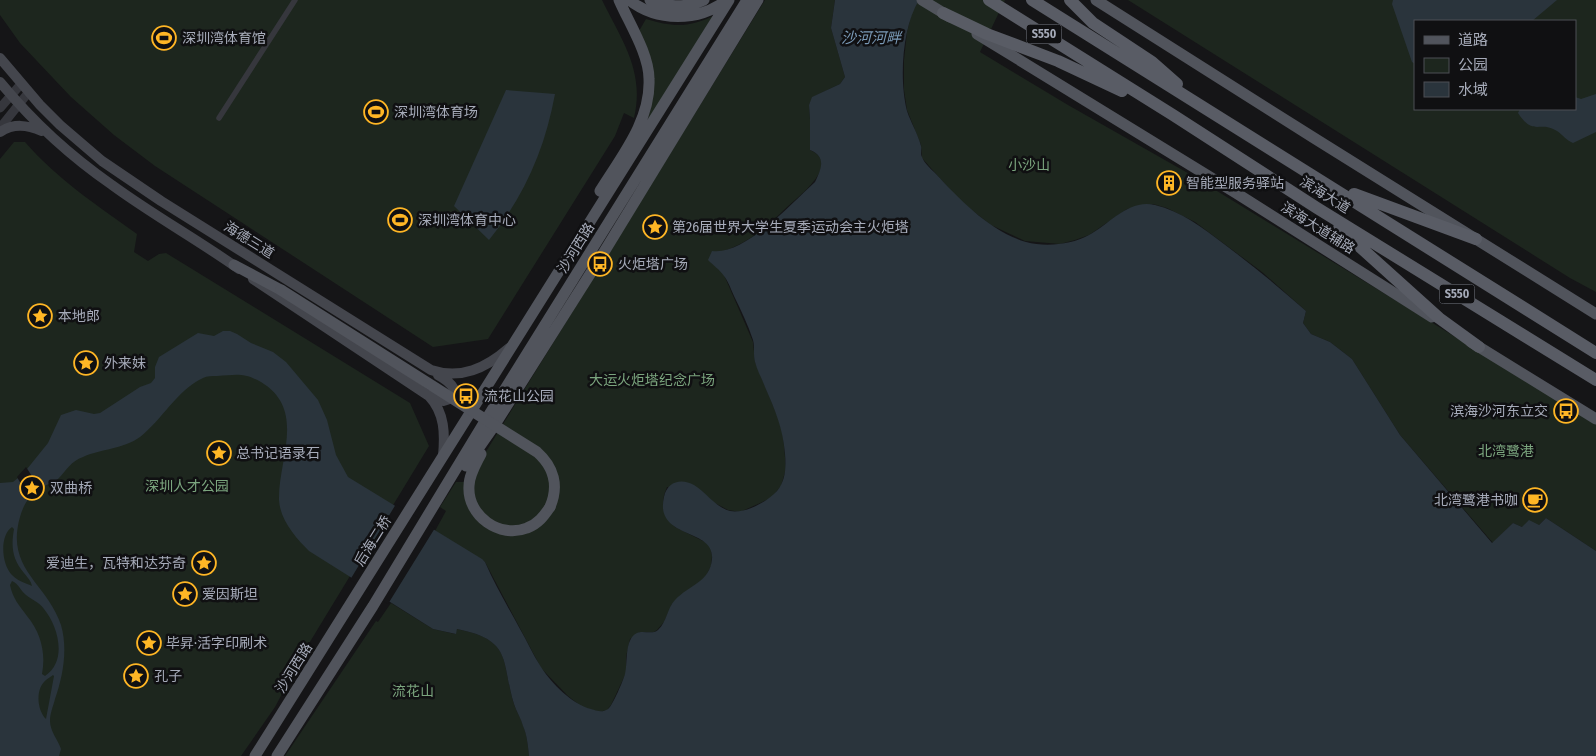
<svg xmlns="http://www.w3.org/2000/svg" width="1596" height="756" font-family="'Fira Sans Condensed','Noto Sans SC',sans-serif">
<rect width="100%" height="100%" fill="#151517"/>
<path fill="#1d261e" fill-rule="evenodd" d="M0,0H602C622,41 645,71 634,118L624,113L615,136L488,339L433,347L155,166L114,135L71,97L20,43L0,15Z
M765,0H835L831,28L845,77L840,84L813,97L809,105L810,119V150C842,164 799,196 786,208C777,216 768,227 757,234C746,241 733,249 719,252L724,275L753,342L755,362L777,415L783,434L786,469L781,486L771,498L740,512L728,510L713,502L702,491L667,487L664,495L663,505L675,527L705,542L710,546L712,556L711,566L705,578L672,604L664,622L657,630L654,632H640L630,639L626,657V673L611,705L607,710L600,712L582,707L568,696L541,668L485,562L435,531L446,511L440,507L456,482H465L487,450Z
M893,0H1005L980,52L1068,105L1186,172L1596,423V551L1546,518L1539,525L1522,527L1513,523L1493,543L1400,435L1352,359L1330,342L1311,334L1303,323L1306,311L1262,272L1195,222L1167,208L1153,204L1127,209L1089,235L1075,240L1060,244L1025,241L991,225L960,201L922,158L921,145L907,110L904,90V60L907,32L912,12Z
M1128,0H1596V292L1570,278ZM1415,21H1575V109H1415Z
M713,16L645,127C660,85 652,71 639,31L646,19C672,27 689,28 713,16Z
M14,142H25C57,179 98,206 137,234L134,252L148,261L159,254L166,253L410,403L429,446L305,650L275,707L241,756H0V159Z
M391,603L433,629L455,634L457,629C513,640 501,660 514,704C516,711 521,718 523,725C527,735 528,745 529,756H285L376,621L378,622Z"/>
<path fill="#2a343c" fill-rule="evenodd" d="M835,0H919C902,28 899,79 907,111C911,123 918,134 921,146C922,149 920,154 922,157C924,163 932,170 936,174C960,200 991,232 1026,242C1045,247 1071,245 1089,235C1110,224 1128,199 1155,205C1181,211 1203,228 1224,244C1252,265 1279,287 1306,311L1303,323L1311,334L1330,342L1352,359L1400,435L1492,543L1513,523L1522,527L1529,520L1539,525L1546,518L1596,551V756H529C528,746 527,735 523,726C521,718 516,711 514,704C501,661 513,640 457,629L456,634L433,629L309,551C296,538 280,520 279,500C278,459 307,410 261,382C243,372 236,375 217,376C212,376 207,376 203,378C176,391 162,420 140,437C124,449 100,449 83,457C71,461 66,471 58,479C54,482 49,484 44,486C31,492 24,503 20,517C5,569 47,583 61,625C68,649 63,676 55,699C53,707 50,713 50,721C50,731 58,740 61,749L59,756H0V483L13,482L23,474L48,443L61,415L76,410L94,414L100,413L140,387L151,383L155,378V367L159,357L198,333L214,336L223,331H230L237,334L251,343L273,352L286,362L318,400L327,420L336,455L348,477L482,559L485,562C495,585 508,607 520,629C527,641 533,655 541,667C552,684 572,704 591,709C597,711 602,713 608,709C613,705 623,681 625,674C628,663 624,639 637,633C643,630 652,635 658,630C667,622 667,608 675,600C689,585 710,582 712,559C715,527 654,540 664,497C667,481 682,478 694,485C707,493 715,507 730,511C745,514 767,502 777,491C786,480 786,467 785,454C783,428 775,410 765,387C762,379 757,370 755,362C753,355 755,347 753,340C748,325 741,310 734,296C731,289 728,281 724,276C720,270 713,265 708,260L712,251C744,256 792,203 815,182C821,169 827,157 810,150V119L809,105L812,97L840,84L845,77L831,28ZM12,527L14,529C11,546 12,559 24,573C28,578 31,581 32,586C25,583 16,580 11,574C1,562 0,535 12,527ZM12,581C19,584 20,590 26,595C32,600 39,602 44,609C58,626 68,661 45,676L42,674C46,653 41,633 27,616C19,605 13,599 10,585ZM53,675L54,676L46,719C37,710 35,689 46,680C48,678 51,677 53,675Z
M1393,0H1557L1532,21H1415V64L1412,62L1392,4Z
M506,90L555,94C545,149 524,197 489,240L454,206Z
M1596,94V132L1573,143C1566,140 1563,135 1557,131C1538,120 1534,137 1518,113L1520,109H1575V97L1581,99Z"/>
<path fill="#151517" d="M26,467L41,490L30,500L17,477Z
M396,504L435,528L388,604L350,580Z"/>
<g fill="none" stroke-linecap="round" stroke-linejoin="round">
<path stroke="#36373d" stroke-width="5.5" d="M219,118L295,0"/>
<path stroke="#36373d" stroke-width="9" d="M0,108L21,84
M0,128L28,93"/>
<path stroke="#44464d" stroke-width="10" d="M0,58L40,105L60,125L102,161L161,201L431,370C461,380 486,368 509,348
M0,82C33,122 70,156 112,185C153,215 198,240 239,269
M0,132C14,123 27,125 42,131
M253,279L429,396C445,413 445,434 443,456
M430,395L443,401C467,396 449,381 438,375"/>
<path stroke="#51545c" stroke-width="11" d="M629,0C657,22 698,22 727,0
M650,0C668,7 687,8 704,0
M922,0L950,17
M1096,0L1314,138L1596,314
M977,34L1236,193L1432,317
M600,191C621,157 651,121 649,79C649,54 629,23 619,0
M234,265L281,290
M1471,342L1596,419
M481,454C476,464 469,475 469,486C467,516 500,539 527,528C538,524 544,516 550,507
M466,466L494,426L604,252L758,0
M255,756L729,0
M277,756L373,606L482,426L747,0"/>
<path stroke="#595c65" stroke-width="12" d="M989,0L1173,115L1317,208L1596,380
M1032,0L1596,353
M1070,0L1093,23L1152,62L1177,84
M943,13L987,34L1058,61L1122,91
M1354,194L1476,239
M1339,228L1439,318L1479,347"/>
<path stroke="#51545c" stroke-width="11" d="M281,290L537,452C554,467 559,486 550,507"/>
</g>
<defs>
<g id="stadium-ring" transform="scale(1.25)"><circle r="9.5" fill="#101012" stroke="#ffb625" stroke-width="1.5"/><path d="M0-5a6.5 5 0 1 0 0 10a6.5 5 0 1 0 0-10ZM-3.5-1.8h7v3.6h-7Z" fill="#ffb625"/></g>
<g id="building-ring" transform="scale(1.25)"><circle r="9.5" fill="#101012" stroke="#ffb625" stroke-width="1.5"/><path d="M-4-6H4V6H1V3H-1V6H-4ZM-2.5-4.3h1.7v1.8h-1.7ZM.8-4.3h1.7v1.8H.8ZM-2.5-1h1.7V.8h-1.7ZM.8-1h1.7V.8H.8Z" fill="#ffb625"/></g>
<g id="sight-ring" transform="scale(1.25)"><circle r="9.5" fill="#101012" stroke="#ffb625" stroke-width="1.5"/><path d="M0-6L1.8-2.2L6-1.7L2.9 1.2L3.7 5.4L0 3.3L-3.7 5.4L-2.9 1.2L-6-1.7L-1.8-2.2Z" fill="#ffb625"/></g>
<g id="bus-ring" transform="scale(1.25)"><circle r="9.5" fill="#101012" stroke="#ffb625" stroke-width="1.5"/><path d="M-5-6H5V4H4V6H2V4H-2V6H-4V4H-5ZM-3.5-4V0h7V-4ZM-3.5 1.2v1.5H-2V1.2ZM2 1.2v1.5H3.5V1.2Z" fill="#ffb625"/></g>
<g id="cafe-ring" transform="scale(1.25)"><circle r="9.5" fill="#101012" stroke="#ffb625" stroke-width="1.5"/><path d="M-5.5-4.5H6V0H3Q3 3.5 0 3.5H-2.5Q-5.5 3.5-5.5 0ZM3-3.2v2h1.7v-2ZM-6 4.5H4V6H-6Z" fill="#ffb625"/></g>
</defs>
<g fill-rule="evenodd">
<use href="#stadium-ring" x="164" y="38"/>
<use href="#stadium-ring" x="376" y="112"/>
<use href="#building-ring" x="1169" y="183"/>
<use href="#stadium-ring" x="400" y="220"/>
<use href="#sight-ring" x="655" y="227"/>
<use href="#bus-ring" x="600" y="264"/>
<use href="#sight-ring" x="40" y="316"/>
<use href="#sight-ring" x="86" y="363"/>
<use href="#bus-ring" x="466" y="396"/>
<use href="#bus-ring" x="1566" y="411"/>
<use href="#sight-ring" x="219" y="453"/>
<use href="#sight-ring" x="32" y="488"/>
<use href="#cafe-ring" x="1535" y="500"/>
<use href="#sight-ring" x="204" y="563"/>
<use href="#sight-ring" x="185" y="594"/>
<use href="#sight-ring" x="149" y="643"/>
<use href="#sight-ring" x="136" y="676"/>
</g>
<g text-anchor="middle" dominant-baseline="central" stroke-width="5" stroke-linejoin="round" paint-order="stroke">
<g fill="#101012" stroke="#797c87" stroke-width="1">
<rect x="1026.5" y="24.5" width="35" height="19" rx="4"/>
<rect x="1439.5" y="284.5" width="35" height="19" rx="4"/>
</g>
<g font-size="12" font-weight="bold" fill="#a6abb9">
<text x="1044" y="34">S550</text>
<text x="1457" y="294">S550</text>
</g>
<g font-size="14" fill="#a6abb9" stroke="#101012" text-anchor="start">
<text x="182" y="38">深圳湾体育馆</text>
<text x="394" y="112">深圳湾体育场</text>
<text x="1186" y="183">智能型服务驿站</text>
<text x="418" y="220">深圳湾体育中心</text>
<text x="672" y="227">第26届世界大学生夏季运动会主火炬塔</text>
<text x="618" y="264">火炬塔广场</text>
<text x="58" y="316">本地郎</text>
<text x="104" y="363">外来妹</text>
<text x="484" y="396">流花山公园</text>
<text x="1548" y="411" text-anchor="end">滨海沙河东立交</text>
<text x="236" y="453">总书记语录石</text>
<text x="50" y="488">双曲桥</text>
<text x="1518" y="500" text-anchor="end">北湾鹭港书咖</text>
<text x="186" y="563" text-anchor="end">爱迪生，瓦特和达芬奇</text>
<text x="202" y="594">爱因斯坦</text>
<text x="166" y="643">毕昇·活字印刷术</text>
<text x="154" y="676">孔子</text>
</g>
<g font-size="14" fill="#7ba57e" stroke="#101012">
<text x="1029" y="165">小沙山</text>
<text x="652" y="380">大运火炬塔纪念广场</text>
<text x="1506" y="451">北湾鹭港</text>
<text x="187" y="486">深圳人才公园</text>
<text x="413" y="691">流花山</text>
</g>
<g font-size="14" fill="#a6abb9" stroke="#101012">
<text transform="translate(1325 195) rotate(32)">滨海大道</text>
<text transform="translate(1318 228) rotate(32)">滨海大道辅路</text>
<text transform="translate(249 240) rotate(32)">海德三道</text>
<text transform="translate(576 248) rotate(-58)">沙河西路</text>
<text transform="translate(373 541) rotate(-58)">后海二桥</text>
<text transform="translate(294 668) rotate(-58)">沙河西路</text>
</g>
<g font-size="15" font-style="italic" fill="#7a9ab7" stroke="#101012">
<text x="871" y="38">沙河河畔</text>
</g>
</g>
<rect x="1414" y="20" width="162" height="90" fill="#101012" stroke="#4c4e55"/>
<rect x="1424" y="36" width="25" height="8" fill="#51545c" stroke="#4c4e55"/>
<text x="1458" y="45" font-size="15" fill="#a6abb9">道路</text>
<rect x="1424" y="58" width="25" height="15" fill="#1d261e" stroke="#4c4e55"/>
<text x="1458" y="70" font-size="15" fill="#a6abb9">公园</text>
<rect x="1424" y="82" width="25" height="15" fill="#2a343c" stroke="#4c4e55"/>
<text x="1458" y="95" font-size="15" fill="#a6abb9">水域</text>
</svg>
